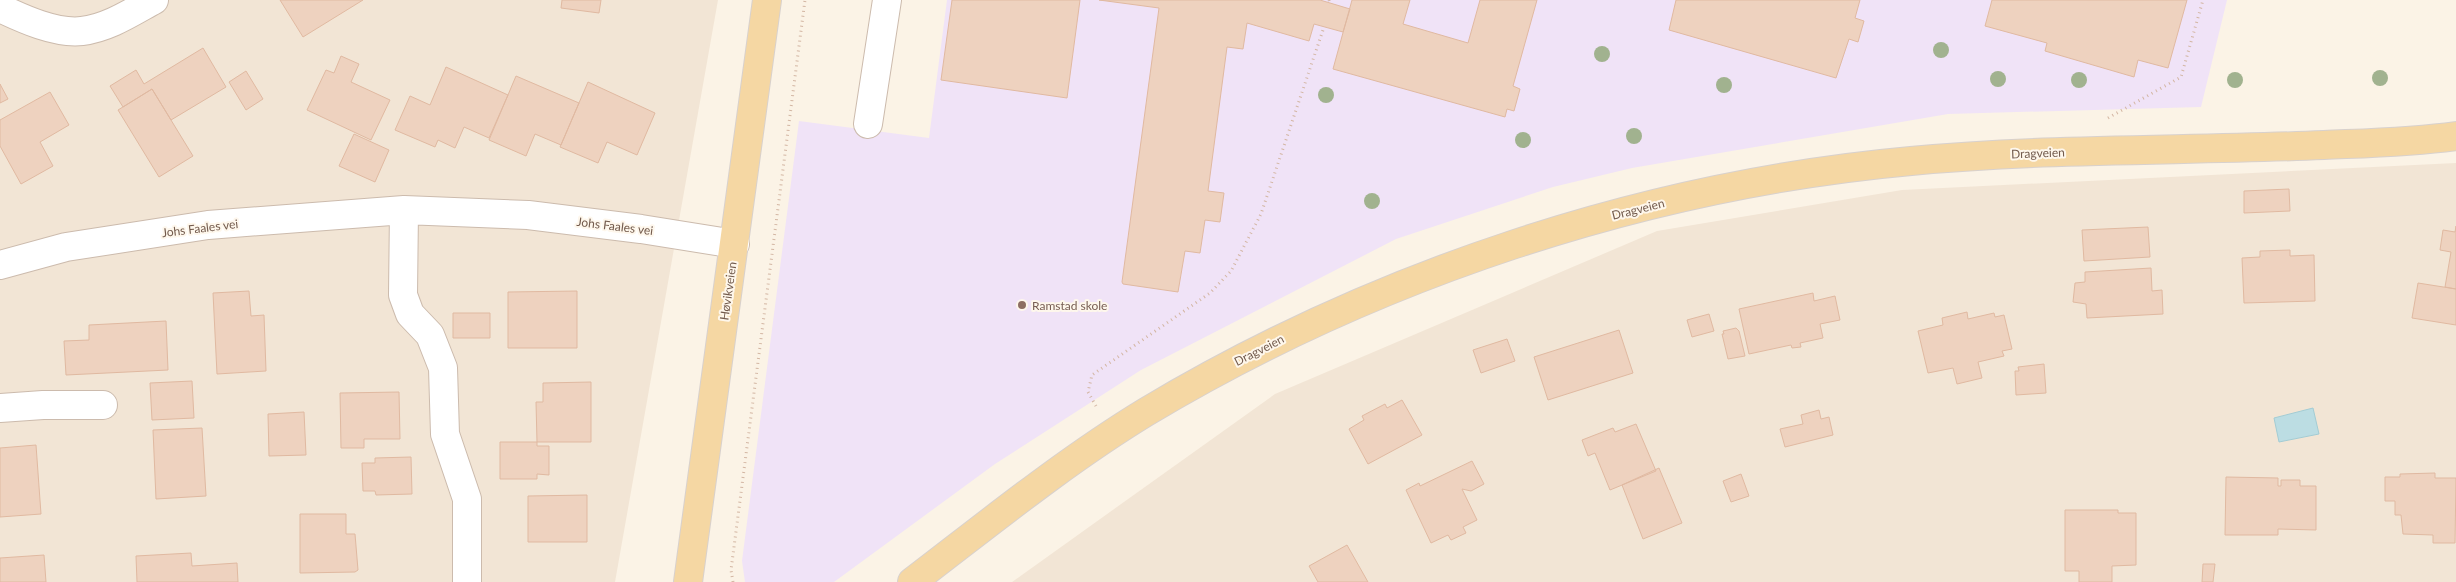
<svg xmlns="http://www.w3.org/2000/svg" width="2456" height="582" font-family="Lato,sans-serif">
<rect width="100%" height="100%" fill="#fbf3e6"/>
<path fill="#f2e5d5" d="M0,0H718L615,582H0Z
M2456,163V582H1012L1275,394L1657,231L1902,190Z"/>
<path fill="#f0e3f7" d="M947,0H2227L2201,107L1948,114L1632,168L1553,187L1396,239L1141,370L995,464L834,582H745L742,561L799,121L929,138Z"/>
<path fill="#bcdde3" stroke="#a3ccd4" d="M2313,408L2319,434L2279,442L2274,418Z"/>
<path fill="#eed2bf" stroke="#e0b9a1" d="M280,0H363L303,37Z
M562,0H601L599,13L561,8Z
M952,0H1080L1067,98L941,80Z
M1099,0H1320L1350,9L1343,32L1314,24L1309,41L1247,23L1243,49L1227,47L1208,191L1224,193L1220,222L1205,220L1200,253L1185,251L1178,292L1123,284L1122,282L1159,8Z
M1352,0H1410L1403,24L1468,43L1480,0H1537L1513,86L1520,89L1514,111L1507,109L1505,117L1333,69Z
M1676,0H1860L1855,18L1864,21L1858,42L1849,39L1836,78L1669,30Z
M1992,0H2187L2168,68L2138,60L2134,77L2045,51L2047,43L1985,26Z
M203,48L226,87L171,120L152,89L123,107L110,86L136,70L144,84Z
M341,56L359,64L351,82L390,100L371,140L307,110L326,70L334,73Z
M446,67L508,95L489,138L464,127L455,148L438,140L435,147L395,130L410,96L430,105Z
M246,71L263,99L246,110L229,82Z
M516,76L579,103L561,145L535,134L526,156L489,140Z
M588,82L655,113L637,155L607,142L598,163L560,147Z
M0,84L8,99L0,103Z
M152,89L193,156L159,177L118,110Z
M50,92L69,125L40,142L53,166L21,184L0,146V120Z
M354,134L389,150L375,182L339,166Z
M2289,189L2290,211L2244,213V191Z
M2456,226V289L2445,287L2451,252L2440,250L2443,230L2455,232Z
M2148,227L2150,257L2084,261L2082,230Z
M2290,250V256L2314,255L2315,301L2244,303L2242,258L2260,257V251Z
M2151,268L2152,291L2162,290L2163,314L2087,318L2086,304L2073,302L2075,283L2085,282V272Z
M2418,283L2456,289V325L2412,318Z
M249,291L251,316L264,315L266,371L217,374L213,293Z
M577,291V348H508V292Z
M1813,293L1814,301L1835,296L1840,320L1820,324L1823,338L1800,343L1801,347L1792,348L1791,345L1749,354L1739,309Z
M1967,312L1968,319L1994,313L1995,317L2004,315L2012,349L2002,351L2004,356L1978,362L1982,378L1957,384L1953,368L1928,373L1918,331L1943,325L1942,318Z
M453,313H490V338H453Z
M1709,314L1714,331L1692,337L1687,320Z
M166,321L168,370L66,375L64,341L89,340V325Z
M1736,328L1739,331L1745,356L1728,359L1722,334H1724L1723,331Z
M1619,330L1633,373L1548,400L1534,357Z
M1507,339L1515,361L1481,373L1473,350Z
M2044,364L2046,393L2016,395L2015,371H2019L2018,367Z
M192,381L194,418L152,420L150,383Z
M591,382V442H537L536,402H543V383Z
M399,392L400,439H364V448H341L340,393Z
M1402,400L1422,435L1368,464L1349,429L1364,420L1362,416L1385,404L1387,408Z
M1819,410L1821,419L1829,417L1833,435L1785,447L1780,429L1803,424L1801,415Z
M304,412L306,455L269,456L268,414Z
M1636,424L1656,471L1610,490L1595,453L1588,456L1582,440L1613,428L1615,432Z
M202,428L206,496L156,499L153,430Z
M500,442H537V446H549V475L537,474V479H500Z
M36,445L41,514L0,517V448Z
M411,457L412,494L376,495L375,491H363L362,463H375V458Z
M1472,461L1484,484L1471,491L1462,489L1477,520L1463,527L1466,533L1451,540L1448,535L1431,543L1406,490L1419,483L1420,486Z
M1659,468L1682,523L1643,539L1622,485Z
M2435,473V478H2456L2455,543H2433V535L2403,534L2401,515H2395V501H2385V477H2400V474Z
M1741,474L1749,496L1731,502L1723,481Z
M2226,477L2278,478V486H2281V480H2300V486H2316V530L2278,529V535H2225Z
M587,495V542H528V496Z
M2065,510H2118V513H2136V565L2112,566V582H2079V571H2065Z
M300,514H346V534H355L358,570L355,572L300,573Z
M1347,545L1368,582H1318L1309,566Z
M191,553L192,566L237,563L238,582H137L136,556Z
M44,555L46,582H0V558Z
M2203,564H2215L2213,582H2202Z"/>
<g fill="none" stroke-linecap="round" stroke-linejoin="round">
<g stroke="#ccbbad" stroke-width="30">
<path id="minor" d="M0,8C23,19 56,34 82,31C108,28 132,12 154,0
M868,124L887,0
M404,210L403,295L410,314L430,335L443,368L445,434L467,499V582
M0,265L66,247L208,225L404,210L528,215L641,229L735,244
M0,408L43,405H103"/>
</g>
<g stroke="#d8d1cd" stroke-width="30">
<path id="major" d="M688,582L767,0
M912,582C988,524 1064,462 1146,412C1375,275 1645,185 1911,161C2048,148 2186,151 2324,145C2368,143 2412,142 2456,136"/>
</g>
<path stroke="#d3b6a3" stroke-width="3" stroke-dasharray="1 4" stroke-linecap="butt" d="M1329,0L1330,3
M2108,118L2181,77L2203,0
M1096,406L1088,392L1092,375L1210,293L1231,271L1261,214L1324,27
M733,582L731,570L805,0"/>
<use href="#minor" stroke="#fff" stroke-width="28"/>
<use href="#major" stroke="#f5d7a3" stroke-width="28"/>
</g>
<g fill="#a1b28f">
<circle cx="1941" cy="50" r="8"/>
<circle cx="1602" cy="54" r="8"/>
<circle cx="2380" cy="78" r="8"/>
<circle cx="1998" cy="79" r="8"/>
<circle cx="2079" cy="80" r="8"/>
<circle cx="2235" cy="80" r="8"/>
<circle cx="1724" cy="85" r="8"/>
<circle cx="1326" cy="95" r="8"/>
<circle cx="1634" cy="136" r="8"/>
<circle cx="1523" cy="140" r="8"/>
<circle cx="1372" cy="201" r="8"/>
</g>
<circle fill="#8d6e63" stroke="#fef7ec" stroke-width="2" cx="1022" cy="305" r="5"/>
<g text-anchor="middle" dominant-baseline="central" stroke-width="4" stroke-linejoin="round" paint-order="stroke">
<g font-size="12" fill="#725a4c" stroke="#fef7ec">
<text transform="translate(2038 153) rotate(-2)">Dragveien</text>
<text transform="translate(1638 209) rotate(-14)">Dragveien</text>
<text transform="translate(615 226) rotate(7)">Johs Faales vei</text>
<text transform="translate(200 228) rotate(-7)">Johs Faales vei</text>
<text transform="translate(728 291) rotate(-82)">Høvikveien</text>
<text transform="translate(1259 350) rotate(-27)">Dragveien</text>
</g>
<g font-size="12" fill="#785e54" stroke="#fef7ec" text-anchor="start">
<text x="1032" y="305">Ramstad skole</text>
</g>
</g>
</svg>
